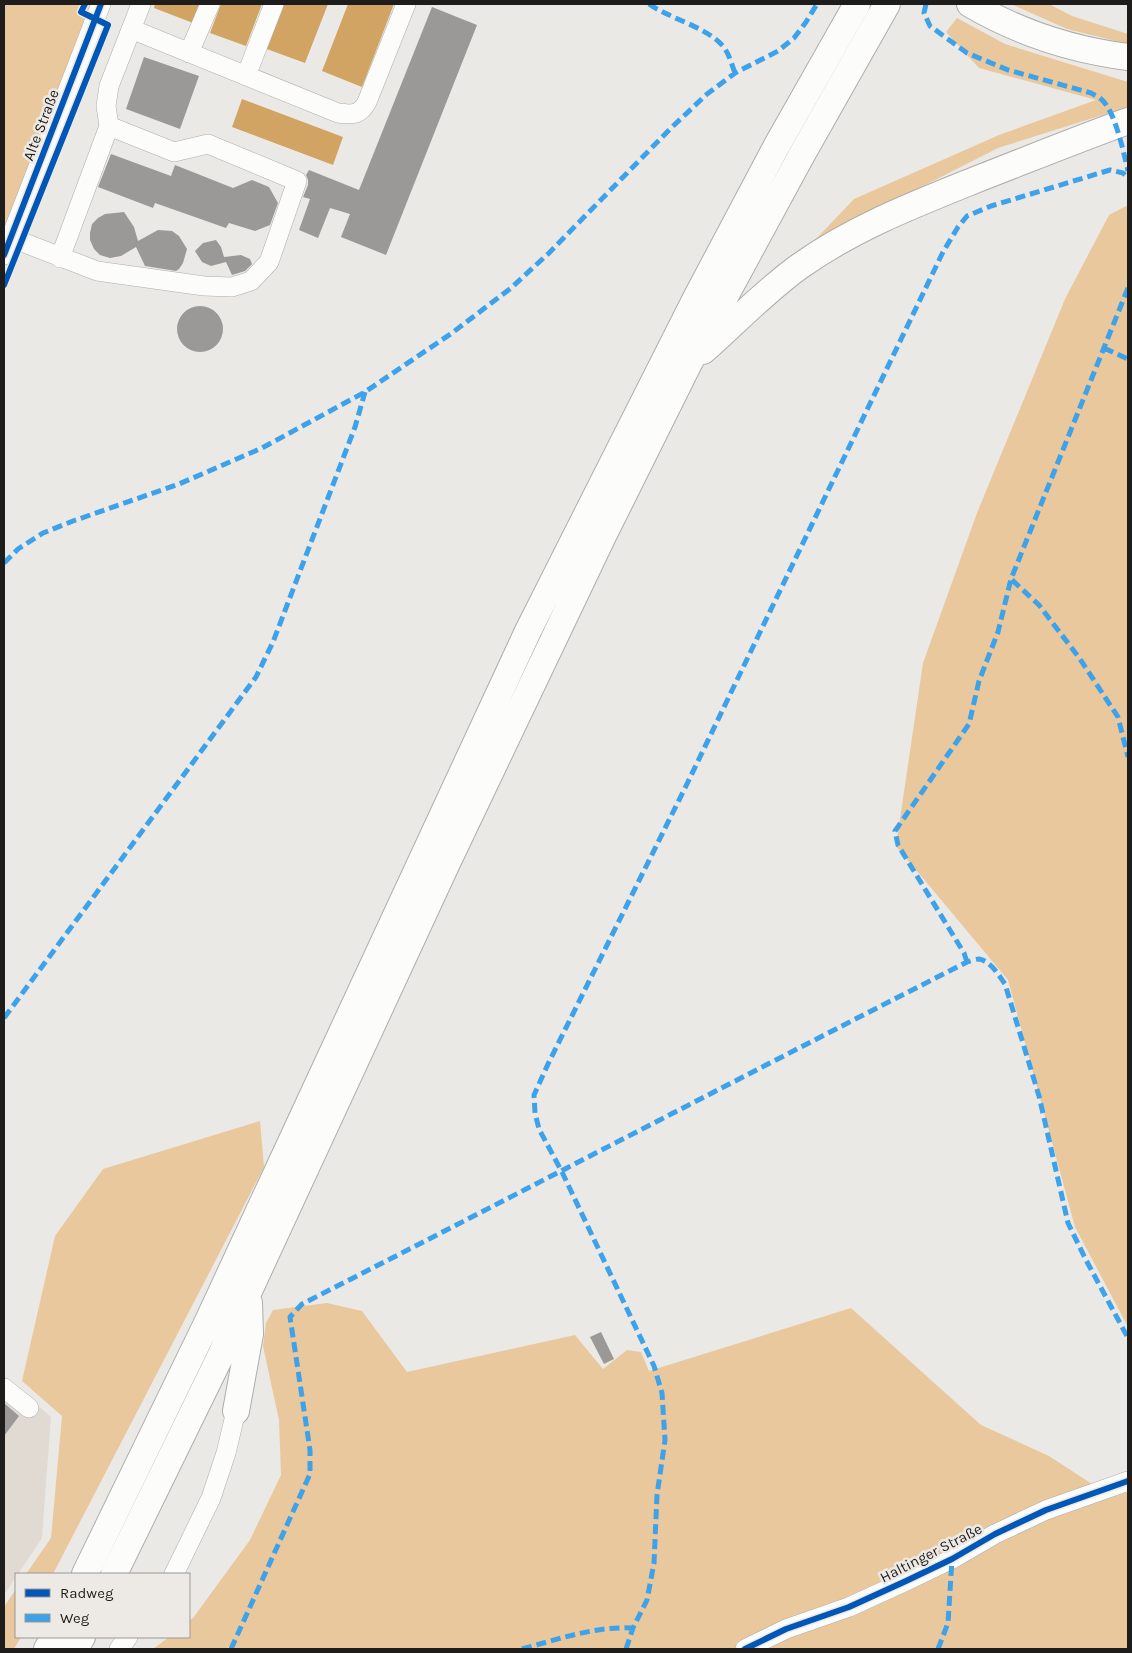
<svg xmlns="http://www.w3.org/2000/svg" width="1132" height="1653" font-family="Karla,sans-serif">
<rect width="100%" height="100%" fill="#ebe9e6"/>
<path fill="#e0dad3" d="M4,1376L51,1417L42,1538L18,1574H16V1577L4,1595Z"/>
<path fill="#eac89d" d="M4,4H91L7,228L4,227Z
M1011,4H1049L1072,16L1128,34V44L1067,29Z
M957,18L1005,44L1128,82V107L998,148L813,242L854,199L999,135L1096,100L979,68L946,32Z
M1128,205V1327L1075,1227L1008,980L896,846L923,663L977,513L1065,299L1109,215Z
M260,1121L264,1167L53,1574H26L51,1538L62,1416L22,1381L55,1236L103,1169Z
M327,1303L362,1311L407,1372L575,1335L603,1369L627,1350L641,1352L649,1371L851,1308L981,1425L1049,1456L1112,1497L1128,1492V1649H231L228,1647L227,1649H153L169,1637H189V1621L193,1618L250,1540L281,1475L279,1420L263,1346L266,1323L273,1310Z
M16,1589V1637H21L14,1649H4V1607Z"/>
<path fill="#d1a463" d="M155,4H201L193,23L154,8Z
M221,4H262L246,46L210,33Z
M281,4H328L305,63L264,48Z
M348,4H394L362,87L322,71Z
M242,99L343,137L333,165L232,127Z"/>
<path fill="#9a9997" d="M432,7L477,25L386,255L341,237L350,214L330,208L318,238L299,230L310,199L303,197L308,185V180L306,175L309,170L359,190Z
M144,57L199,76L180,129L126,109Z
M111,154L171,176L175,165L233,188L252,180L269,187L278,203L270,225L255,231L229,223L226,228L155,203L153,208L98,187Z
M124,212L134,227L138,241L158,230L172,231L179,236L187,249L183,263L179,269L176,271L145,266L136,247L121,256L110,258L100,255L94,249L90,240V233L92,224L98,218L105,214Z
M216,240L221,247L224,257L241,255L250,259L252,264L245,271L232,275L226,262L211,266L202,262L195,251L203,243Z
M177 329a23 23 0 1 1 46 0a23 23 0 1 1-46 0Z
M601,1332L614,1359L604,1364L590,1337Z
M4,1403L19,1416L4,1436Z"/>
<g fill="none" stroke-linecap="round" stroke-linejoin="round">
<g stroke="#aeadab" stroke-width="20">
<path id="minor" d="M131,29L338,113C353,115 360,115 367,102L406,4
M189,53L210,4
M246,76L274,4
M4,235L97,271L204,286L232,287L251,281L269,262L297,181L208,144L174,152L109,126
M4,255L101,4
M60,258L109,126L106,106L109,86L141,4
M4,1388L29,1408
M174,1574L211,1498L226,1453L236,1411
M119,1649L128,1637
M745,1649L786,1629L849,1607L906,1581L952,1559L995,1534L1046,1510L1128,1481"/>
</g>
<g stroke="#aeadab" stroke-width="28">
<path id="highway" d="M970,4C1018,32 1073,50 1128,57
M703,351C735,323 765,291 800,266C855,227 918,203 980,178C1029,159 1078,139 1128,121
M236,1411L250,1334L249,1303
M85,1574L208,1321L528,631L696,298L776,147L857,4
M114,1574L221,1355L248,1293L447,863L602,538L689,363L800,158L887,4
M47,1649L54,1637
M75,1649L82,1637"/>
</g>
<use href="#minor" stroke="#fcfcfb" stroke-width="19"/>
<use href="#highway" stroke="#fcfcfb" stroke-width="26"/>
<path stroke="#3da2ea" stroke-width="5" stroke-dasharray="10 5" stroke-linecap="butt" d="M649,4C669,18 705,27 721,44C729,52 731,63 735,73
M926,4L924,13L930,26L967,53L1008,70L1091,93C1094,95 1098,96 1101,99C1115,110 1124,154 1128,171
M1128,288L1011,579L1039,605L1080,659L1118,717L1128,757
M1104,348L1128,359
M4,563L18,549L43,533L73,521L179,484L262,448L365,392L452,333L511,288L549,253L670,129L707,94L735,73L778,51L794,38L806,22L817,4
M967,962L964,953L898,845L895,831L969,724L979,681L998,632L1011,579
M4,1018L256,677L273,642L355,427L365,392
M231,1649L310,1474V1450L290,1317L302,1304C524,1191 745,1075 967,962C970,961 976,959 979,959C991,961 999,976 1005,984L1039,1096L1068,1223L1086,1260L1128,1338
M522,1649C559,1639 595,1626 633,1628
M626,1649L633,1628L647,1600L654,1563L657,1495L665,1440L662,1393L654,1366L562,1172L539,1129L535,1113L534,1095L548,1064L686,786L943,252L958,227L967,216L991,206L1110,170L1123,173L1128,178
M938,1649L948,1623L952,1559"/>
<g stroke="#ede9e4" stroke-width="9">
<path id="cycleway" d="M4,255L101,4
M4,285L108,25L81,12L85,4
M745,1649L786,1629L849,1607L906,1581L952,1559L995,1534L1046,1510L1128,1481"/>
</g>
<use href="#cycleway" stroke="#0057b8" stroke-width="6"/>
</g>
<g text-anchor="middle" dominant-baseline="central" stroke-width="5" stroke-linejoin="round" paint-order="stroke">
<g font-size="15" fill="#1f1d1c" stroke="#ede9e4">
<text transform="translate(41 125) rotate(-69)">Alte Straße</text>
<text transform="translate(931 1553) rotate(-27)">Haltinger Straße</text>
</g>
</g>
<rect width="1132" height="1653" fill="none" stroke="#1f1d1c" stroke-width="10"/>
<rect x="15" y="1573" width="175" height="65" fill="#ede9e4" stroke="#9b9794"/>
<rect x="25" y="1589" width="25" height="8" fill="#0057b8" stroke="#9b9794"/>
<text x="60" y="1598" font-size="15" fill="#1f1d1c">Radweg</text>
<rect x="25" y="1614" width="25" height="8" fill="#3da2ea" stroke="#9b9794"/>
<text x="60" y="1623" font-size="15" fill="#1f1d1c">Weg</text>
</svg>
